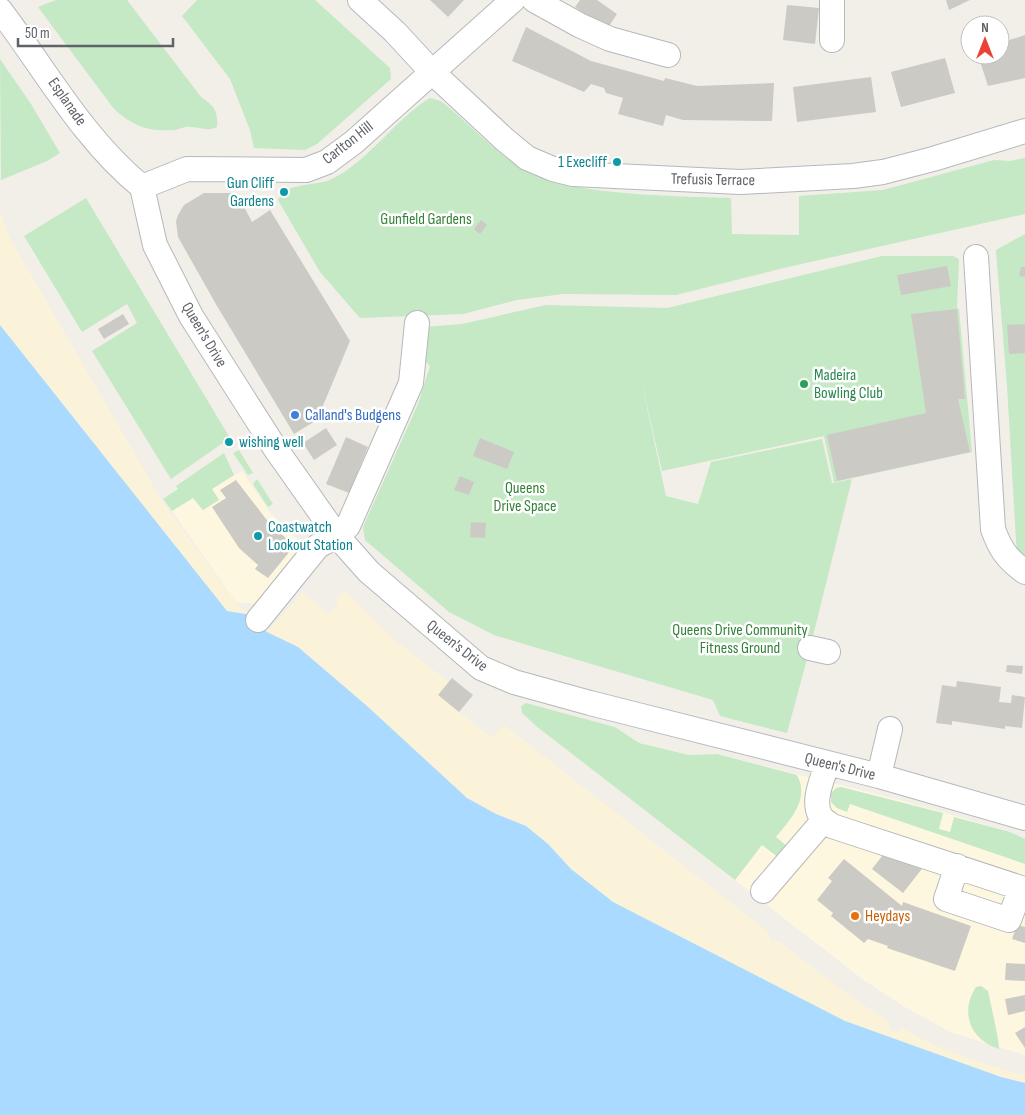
<svg xmlns="http://www.w3.org/2000/svg" width="1025" height="1115" font-family="'Sofia Sans Condensed',sans-serif">
<rect width="100%" height="100%" fill="#f1efe8"/>
<path fill="#fef7e0" d="M242,471L269,511L302,544L255,604L236,602L172,511L193,498L202,510L212,489Z
M526,703L615,727L639,743L689,755L717,754L904,801L1010,832L1025,839V1055L950,1032L905,1007L865,981L536,726L522,713L521,706Z"/>
<path fill="#c5e8c5" d="M56,0H127L201,97C214,106 218,110 217,127C208,132 200,127 190,127C185,126 180,129 175,130C148,132 133,126 114,109L38,7Z
M197,0H315L390,68L391,79L317,144L305,150L254,148L250,130L230,79L182,16Z
M0,59L31,104L60,153L47,161L1,180Z
M430,98L441,101C469,123 493,151 524,170C568,196 678,196 731,198L732,234L799,235V196L883,190L994,160L1010,161L1025,158V214L788,267L676,295L563,294L517,300L463,314L360,318L320,272L278,200C287,181 315,187 332,179C370,160 394,120 430,98Z
M86,198L230,438L171,479L92,351L137,323L127,304L82,332L24,236Z
M1025,234V563L1017,557L1007,386L996,250Z
M882,256H953L959,259L957,308L959,309L972,452L834,482L824,436L662,471L640,375L666,496L698,504L711,462L822,439L832,483L852,479L810,648L787,733L720,716L713,700L494,635L449,612L365,540L363,527L418,404L430,366L420,356L425,327L462,324L546,305L667,308Z
M239,450L253,473L248,475L233,453Z
M224,453L234,475L212,489L219,500L203,510L193,498L172,511L163,499L178,489L176,486Z
M257,479L273,504L268,507L253,484Z
M526,703L615,727L639,743L689,755L717,754L797,775C810,799 790,820 776,837L788,847L779,858L762,845L735,880L536,726L522,713L521,706Z
M841,787L943,813L939,829L950,832L954,817L1010,832L1025,839V864L850,804L847,812L837,808L831,802V793L836,788Z
M981,986L988,991C990,1000 1000,1045 999,1049C971,1040 959,1013 976,987Z"/>
<path fill="#fbf3d9" d="M0,211L9,237L162,501L237,604L270,629L303,592L327,614L339,603L336,600L344,590L398,643L449,682L438,695L492,738L504,725L768,932L771,941L780,942L847,994L889,1022L890,1029L898,1032L902,1028C943,1053 981,1062 1025,1076V1115H540L0,550Z"/>
<path fill="#aadaff" d="M0,325L227,611L246,614L267,632L298,647L367,706L467,798L496,814L526,826L548,844L571,869L613,902L845,1021L1001,1077L1025,1083V1115H0Z"/>
<path fill="#cccac5" d="M430,0H464L448,17Z
M580,0H597L617,14L607,29L575,7Z
M946,0H970L949,10Z
M787,5L819,8L815,44L783,40Z
M526,27L591,61L664,81L665,78L697,86L774,83L772,121L683,120L666,115L663,126L618,114L623,98L606,93L604,88L591,84L584,92L512,61Z
M1025,35V78L988,86L978,55H1000V43Z
M945,58L955,93L901,107L891,72Z
M871,77L876,112L797,122L793,87Z
M204,193H237L252,222L270,210L350,341L317,420L294,434L217,306L178,237L176,221L178,215L184,205Z
M481,220L487,225L480,234L474,229Z
M947,266L951,286L901,295L897,275Z
M1021,267H1025V277L1019,276Z
M957,309L965,399H958L970,452L837,481L827,435L926,413L911,314Z
M123,314L129,324L104,339L98,329Z
M1025,324V353L1009,354L1007,325Z
M326,428L337,445L314,460L303,443Z
M346,437L368,447L349,493L326,484Z
M480,438L514,452L507,469L473,456Z
M460,476L474,482L469,495L454,490Z
M236,480L273,528L295,545L268,578L255,569L258,565L239,548L212,507L226,498L220,490Z
M471,522L486,523L485,538L470,537Z
M1007,665L1023,666L1022,674L1006,672Z
M452,678L473,695L459,712L438,695Z
M957,681L1001,687L999,702L1011,703L1012,695L1025,697L1022,728L1005,726V729L952,721V725L936,723L942,685L956,687Z
M886,851L925,865L903,893L872,869Z
M844,859L902,906L903,902L971,926L955,971L887,948L888,946L868,939L864,943L831,916L833,913L817,900L832,881L828,878Z
M1017,925L1025,927V943L1012,939Z
M1006,963L1025,964V981L1005,980Z
M1025,995V1011L1008,1015L1005,999Z
M1025,1027V1048L1015,1033Z"/>
<g fill="none" stroke-linecap="round" stroke-linejoin="round">
<g stroke="#b5b8bc" stroke-width="26">
<path id="minor" d="M360,0L395,32L431,71L504,139L527,158L553,169L573,174L741,182L853,176L883,172L933,159L1025,131
M534,0L581,26L610,39L668,55
M0,10C45,69 83,139 142,187
M832,40V0
M142,187L155,245L191,316L275,448L337,536L369,572L481,668L514,682L590,703L879,776L1025,818
M142,187L187,169L306,170L327,162L354,142L513,0
M976,257L993,529C1000,549 1007,559 1025,572
M258,620L318,546L337,536L348,526L411,383L417,323
M810,648L828,652
M827,764C823,778 812,800 820,815C822,819 828,823 832,826L1021,888L1009,920L946,899L957,866
M879,776L890,729
M763,891L824,820"/>
</g>
<use href="#minor" stroke="#fff" stroke-width="24"/>
</g>
<g fill="#0f9aa8" stroke="#fff" stroke-width="2">
<circle cx="617" cy="162" r="5"/>
<circle cx="284" cy="192" r="5"/>
<circle cx="229" cy="442" r="5"/>
<circle cx="258" cy="536" r="5"/>
</g>
<circle fill="#2e9e5b" stroke="#fff" stroke-width="2" cx="804" cy="384" r="5"/>
<circle fill="#3f7fe0" stroke="#fff" stroke-width="2" cx="295" cy="415" r="5"/>
<circle fill="#e8710a" stroke="#fff" stroke-width="2" cx="855" cy="916" r="5"/>
<g text-anchor="middle" dominant-baseline="central" stroke-width="5" stroke-linejoin="round" paint-order="stroke">
<g font-size="16" fill="#5f6368" stroke="#fff">
<text transform="translate(67 102) rotate(55)">Esplanade</text>
<text transform="translate(348 143) rotate(-38)">Carlton Hill</text>
<text transform="translate(713 180) rotate(1)">Trefusis Terrace</text>
<text transform="translate(204 335) rotate(59)">Queen's Drive</text>
<text transform="translate(457 646) rotate(38)">Queen's Drive</text>
<text transform="translate(840 767) rotate(14)">Queen's Drive</text>
</g>
<g font-size="16" fill="#0d838f" stroke="#fff" text-anchor="end">
<text x="607" y="162">1 Execliff</text>
<text x="274" y="183">Gun Cliff<tspan x="274" dy="18">Gardens</tspan></text>
<text x="239" y="442" text-anchor="start">wishing well</text>
<text x="268" y="527" text-anchor="start">Coastwatch<tspan x="268" dy="18">Lookout Station</tspan></text>
</g>
<g font-size="16" fill="#348238" stroke="#fff">
<text x="426" y="219">Gunfield Gardens</text>
<text x="525" y="488">Queens<tspan x="525" dy="18">Drive Space</tspan></text>
<text x="740" y="630">Queens Drive Community<tspan x="740" dy="18">Fitness Ground</tspan></text>
</g>
<g font-size="16" fill="#27864d" stroke="#fff" text-anchor="start">
<text x="814" y="375">Madeira<tspan x="814" dy="18">Bowling Club</tspan></text>
</g>
<g font-size="16" fill="#366cbe" stroke="#fff" text-anchor="start">
<text x="305" y="415">Calland's Budgens</text>
</g>
<g font-size="16" fill="#c56008" stroke="#fff" text-anchor="start">
<text x="865" y="916">Heydays</text>
</g>
</g>
<g transform="translate(985 40)"><circle r="24" fill="#ffffff" stroke="#bfc1c3"/>
<path d="M0-4L9 19L0 12L-9 19Z" fill="#ea4335"/>
<text y="-8" font-size="14" font-weight="bold" text-anchor="middle" fill="#5f6368">N</text>
</g>
<path d="M18 38v8h155v-8" fill="none" stroke="#5f6368" stroke-width="2.5"/>
<text x="25" y="38" font-size="15" fill="#5f6368" stroke="#ffffff" stroke-width="4" paint-order="stroke">50 m</text>
</svg>
